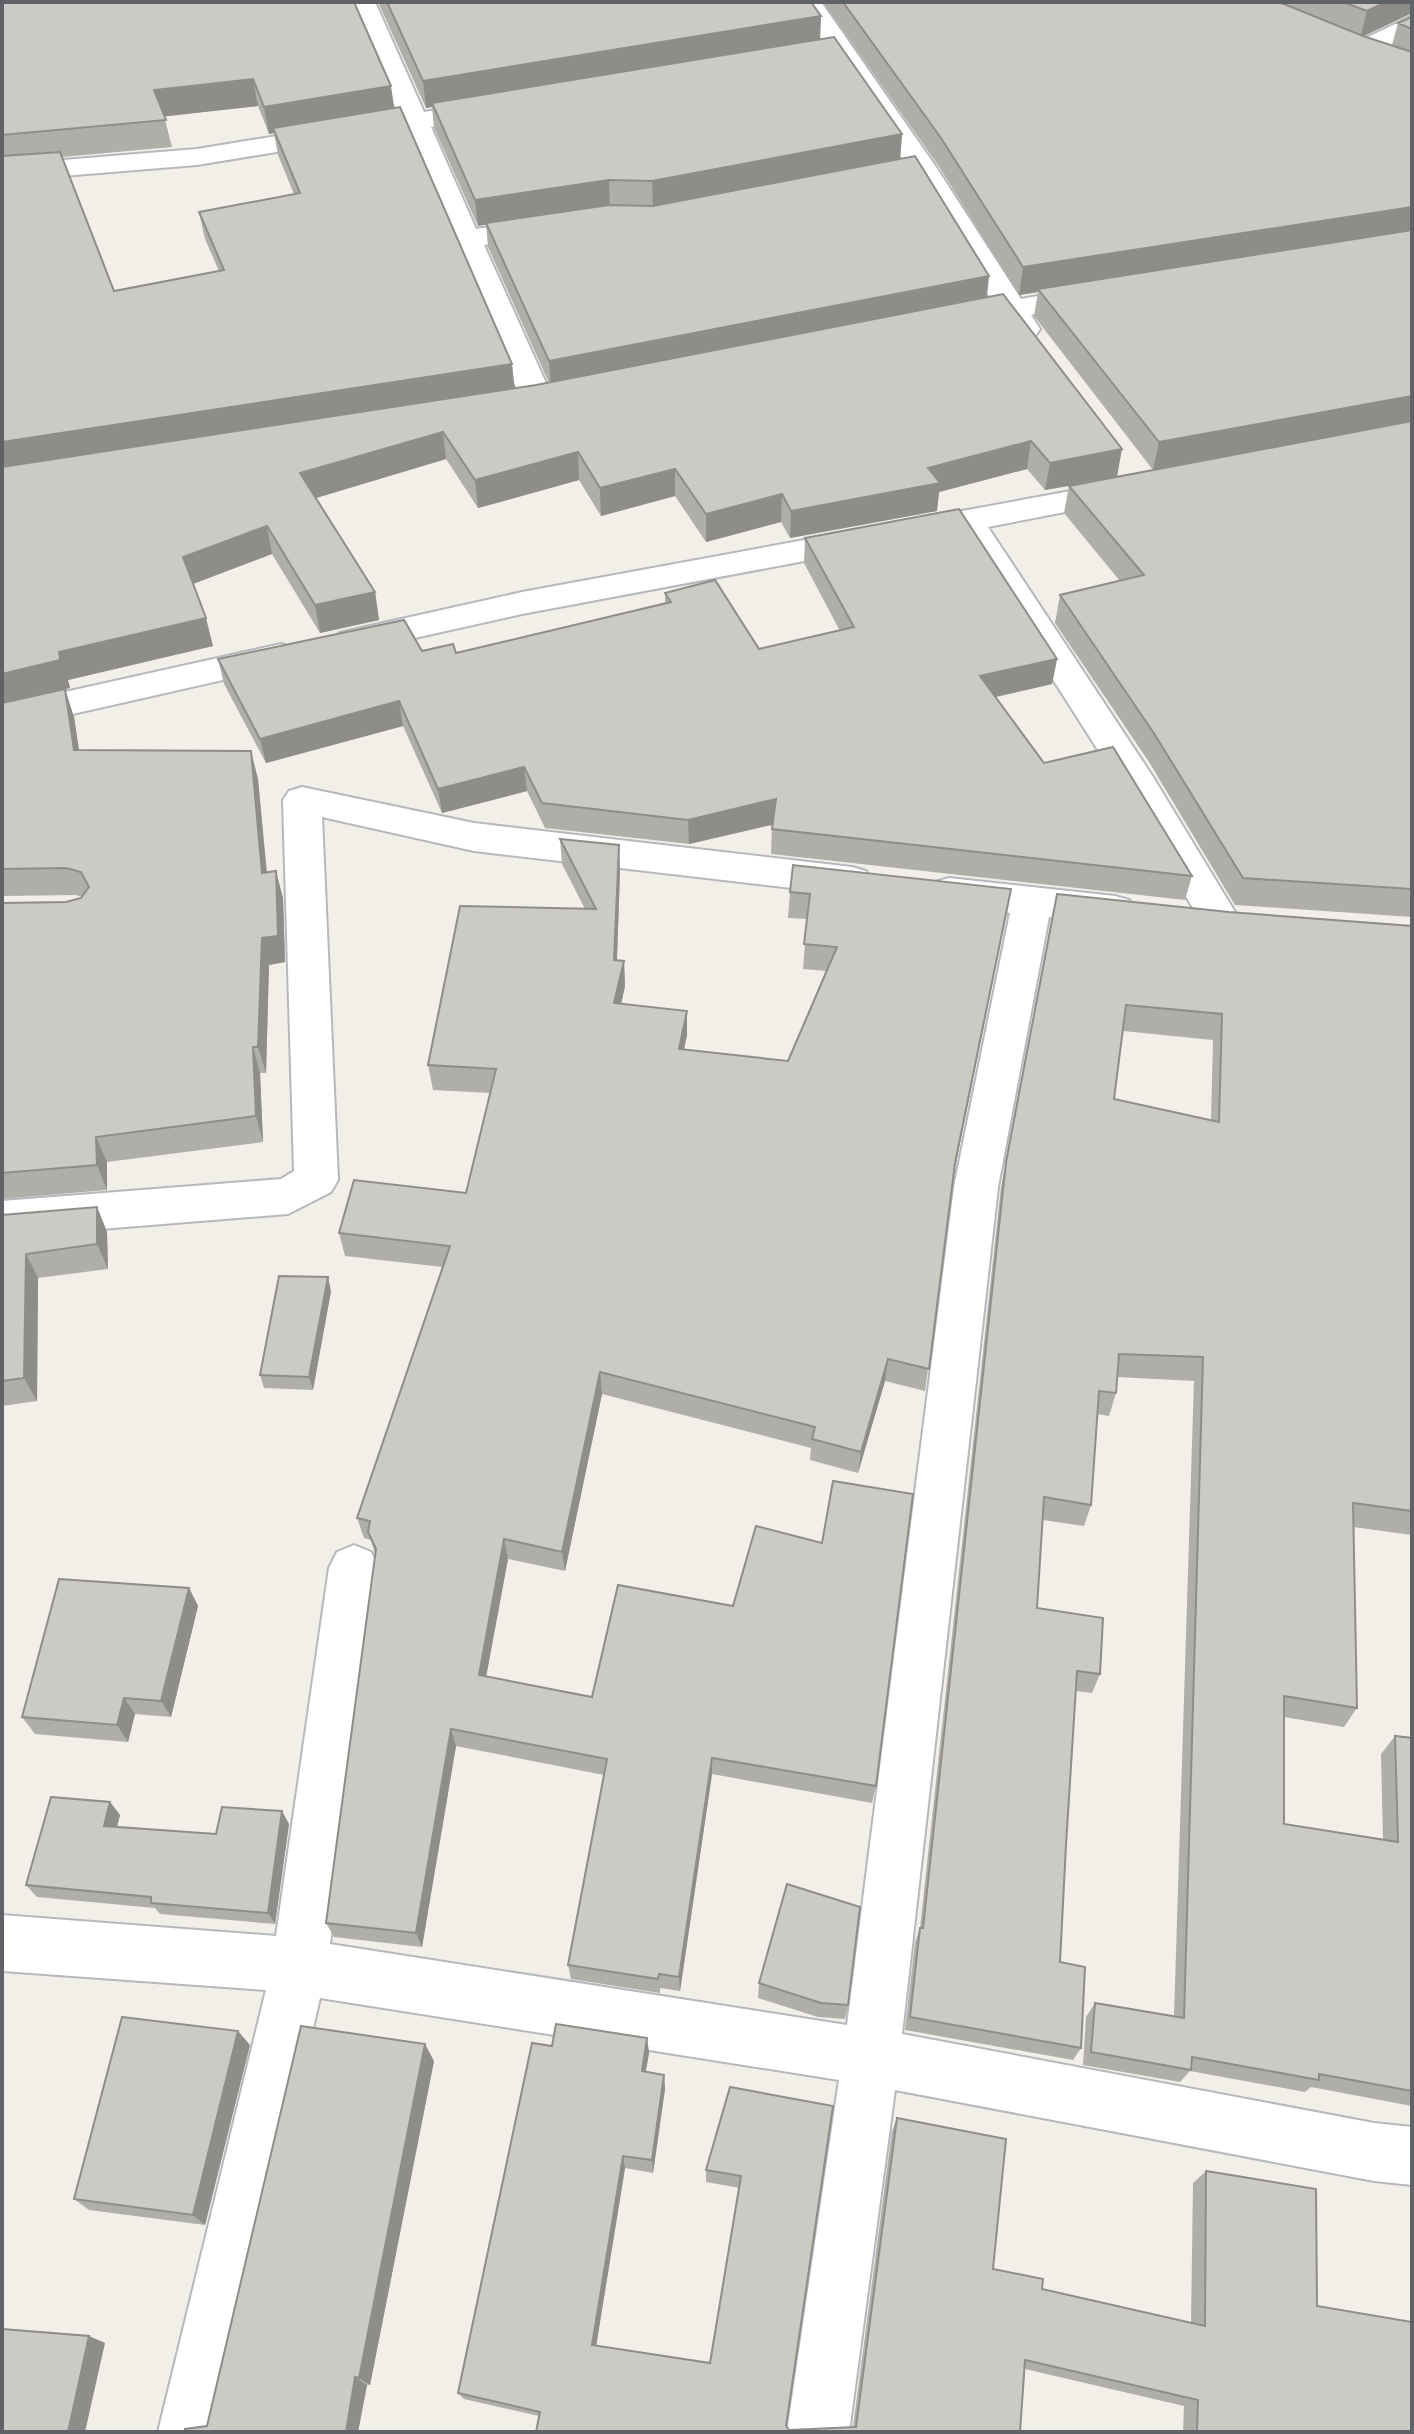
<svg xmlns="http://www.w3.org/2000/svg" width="1414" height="2434" font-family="'DejaVu Sans',sans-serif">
<rect width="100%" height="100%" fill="#f1efe8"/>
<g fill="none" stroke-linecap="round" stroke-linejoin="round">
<g stroke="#b5b8bc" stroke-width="4">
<path id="minor" d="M349,2H375L424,112L492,101L502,103L505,109L502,115L492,117L431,127L476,229L545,219L555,222L559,228L555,234L484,245L554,401L549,408H527L522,401L405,131L197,165L2,181V165L197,149L399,116Z
M795,2H821L936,167L1021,299L1094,286L1105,289L1109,295L1105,301L1031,315L1040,329L1036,335H1014L1004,320L957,328L946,325L942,319L946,313L994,304L908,167Z
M1412,16V38L1358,60L1345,52L1349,46Z
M1125,481L1137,484L1141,491L1137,498L988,527L1153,777L1235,912L1241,922L1235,932L1221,936L1207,932L1126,794L959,532L522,614L352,652L340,649L334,641L340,633L352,630L522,592Z
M281,644L293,648L299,656L293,664L2,730V706Z
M302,787L474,823L852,867L866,871L871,881L866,891L852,895L474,851L322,817L338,1180L331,1192L288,1214L2,1237V1201L281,1179L294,1171L283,800L289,791Z
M949,878L1115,896L1129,900L1135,910L1129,920L1115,924L1049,917L998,1187L902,2034L1374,2123L1412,2127V2185L1374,2181L895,2090L849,2432H787L839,2080L320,1998L220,2432H158L266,1990L2,1971V1915L276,1936L329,1568L337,1552L354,1545L371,1552L379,1568L330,1944L847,2025L954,1187L1010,913L935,902L930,892L935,882Z"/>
</g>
<use href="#minor" fill="#fff" fill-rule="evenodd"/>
</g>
<path fill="#afaea9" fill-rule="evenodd" d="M2,2L394,108L512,364L514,388L549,383L488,247L486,224L478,226L434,128L432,107L426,108L378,2H811L820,40L902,134L900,159L989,276L987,297L1117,476L1153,470L1034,316L1038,292L1019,295L938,165L823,2H1412V13L1363,36L1392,45L1398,23L1412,17V917L1235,905L1149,762L1055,623L1060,595L1120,581L1064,513L1069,486L1045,490L1027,469L939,492L937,511L790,538L781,522L706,542L675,496L601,516L579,480L478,508L446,459L316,498L375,592L379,620L320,633L272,554L193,584L213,646L68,680L70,688L37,696L74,717L79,750L258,779L267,872L283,898L285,962L269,965L266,1073H260L263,1142L107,1162V1190L2,1199V903L66,902L81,898L82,897L76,895L2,896ZM258,106L269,134L274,133L278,155L294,194L199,212L205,239L219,271L114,291L62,157L172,147L164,116Z
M805,538L1057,659L1052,684L996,697L1044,763L1192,876L1185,900L771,854L772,825L689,844L545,828L527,791L442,813L403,726L266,763L224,684L218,659L422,651L456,653L665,604V593L759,649L840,631L804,563Z
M560,839L620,871L617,961H624L625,986L621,1004L687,1035L684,1049L788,1061L826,971L803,969L807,919L788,918L790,892L1006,915L954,1173L925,1391L885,1381L858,1473L810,1460L811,1448L602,1394L565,1571L508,1559L486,1677L876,1786L872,1803L712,1774L680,1991L660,1988V1993L571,1979L568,1965L604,1775L456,1746L422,1947L334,1937L326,1923L375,1554L371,1540L364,1538L357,1518L443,1267L345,1256L339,1233L466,1193L490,1093L433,1090L428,1065L585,909L562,864Z
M1057,894L1229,912L1412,926V1535L1353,1527L1357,1708L1344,1727L1284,1717V1824L1383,1840L1381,1754L1395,1736L1412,1738V2106L1311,2087L1305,2092L1190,2071L1180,2082L1083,2065L1086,2017L1095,2003L1174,2016L1194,1381L1117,1377L1116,1393L1109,1416L1097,1414L1091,1505L1084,1526L1043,1520L1037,1608L1100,1674L1092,1693L1076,1691L1066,1845L1060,1962L1081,2048L1073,2060L905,2030L915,1942L920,1928L1001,1187ZM1123,1031L1213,1040L1211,1121L1114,1099Z
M97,1207L107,1232L108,1269L38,1278L37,1401L2,1406V1215Z
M331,1291L313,1390L264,1388L260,1375Z
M189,1588L198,1606L171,1717L135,1714L128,1742L35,1734L22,1717Z
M110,1802L120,1815L117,1827L216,1834L289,1824L275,1924L160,1914L155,1908L37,1897L26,1885Z
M759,1983L848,2005L845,2019L818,2017L758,1998Z
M647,2038L649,2053L646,2071L664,2075L665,2089L653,2173L625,2168L596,2346L710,2363L740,2188L706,2182V2170L730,2087L786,2426L789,2430L853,2427L892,2131L897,2118L993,2269L1042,2289L1191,2323L1193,2183L1206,2171L1317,2306L1412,2432H1183L1184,2406L1025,2369L1020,2432H536L539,2416L464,2399L458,2393L552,2046Z
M250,2045L205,2225L89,2210L74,2199Z
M434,2061L370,2385H367L358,2432H184L207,2426Z"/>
<path fill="#8f8d8a" d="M1386,2H1412V13L1360,38L1367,11Z
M821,16L820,43L432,103V107L426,108L423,81Z
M253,79L258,106L160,117L154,90Z
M391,86L395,113L273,128L274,133L269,134L264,107Z
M902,134L900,160L653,207L652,181Z
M609,180L610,206L478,226L475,200Z
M1412,207V233L1038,289V292L1019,295L1023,267Z
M989,276L986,301L551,386L549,361Z
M512,364L515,392L2,471V442Z
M1412,396V422L1153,470L1159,442Z
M443,432L446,459L306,501L300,473Z
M1031,441L1027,469L939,492L937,511L790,538L791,511L928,468Z
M1122,449L1117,477L1045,490L1050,463Z
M578,452L579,480L478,508L475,480Z
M675,469V496L601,516L600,488Z
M782,494L781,522L706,542V514Z
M267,526L272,554L190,585L183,557Z
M375,592L379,620L320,633L315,605Z
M206,618L213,646L68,680L70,688L2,704V674L59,652Z
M1057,659L1052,684L977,701L980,676Z
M65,689L74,717L83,777L74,750Z
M399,701L403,726L266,763L260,739Z
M251,751L258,779L269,900L262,873Z
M524,767L527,791L442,813L438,789Z
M776,799L775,824L689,844L688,820Z
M619,845L620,871L616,985L614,960Z
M276,871L283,898L285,962L269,965L266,1073L258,1047L262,938Z
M1011,889L1006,915L951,1187L955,1163Z
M624,961L625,986L616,1028L614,1003Z
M687,1011V1035L679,1073V1049Z
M253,1047L260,1073L263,1142L256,1116Z
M96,1137L107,1162V1190L97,1165Z
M97,1207L107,1232L108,1269L97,1244Z
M26,1254L38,1278L37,1401L24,1378Z
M328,1277L331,1291L313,1390L309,1377Z
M888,1359L885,1381L858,1473L861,1452Z
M600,1372L602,1394L565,1571L562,1552Z
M504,1539L508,1559L483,1693L479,1675Z
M189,1588L198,1606L171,1717L161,1701Z
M124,1698L135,1714L128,1742L117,1725Z
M451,1729L456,1746L422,1947L416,1933Z
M712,1758V1774L680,1991L679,1977Z
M110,1802L120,1815L114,1838L104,1826Z
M282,1811L289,1824L275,1924L268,1913Z
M238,2031L250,2045L205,2225L193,2215Z
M647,2038L649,2053L643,2085L642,2071Z
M425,2044L434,2061L370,2385L359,2378Z
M664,2075L665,2089L653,2173L652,2160Z
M623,2156L625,2168L595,2353L592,2345Z
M89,2336L105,2343L85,2432H68Z
M355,2377L367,2385L358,2432H346Z"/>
<path fill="#cccac5" stroke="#8f8d8a" stroke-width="2" fill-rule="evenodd" d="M2,2H354L391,86L264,107L253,79L154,90L166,120L2,135Z
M387,2H811L821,16L423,81Z
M843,2H1279L1363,36L1412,52V207L1023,267L941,138Z
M1343,2H1386L1367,11Z
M1412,17V29L1398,23Z
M834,37L902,134L652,181L609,180L475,200L432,103Z
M400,107L512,364L2,442V156L60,152L114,291L224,270L199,212L300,193L273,128Z
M915,156L989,276L549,361L486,223L609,205L653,206Z
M1412,230V396L1159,442L1038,289Z
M1003,294L1122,449L1050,463L1031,441L928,468L940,483L791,511L782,494L706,514L675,469L600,488L578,452L475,480L443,432L300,473L375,592L315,605L267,526L183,557L206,618L59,652L60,660L2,674V467L536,385Z
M1412,421V889L1243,878L1155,735L1060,595L1144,575L1069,486Z
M959,509L1057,659L980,676L1044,763L1113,747L1192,876L772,829L776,799L688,820L542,803L524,767L438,789L399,701L260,739L218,659L404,620L422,651L453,644L456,653L671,602L665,593L715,580L759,649L854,627L805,538Z
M65,689L74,750L251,751L262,873L276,871L278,936L262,938L258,1047H253L256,1116L96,1137L97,1165L2,1173V903L66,902L81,898L89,887L81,872L66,868L2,869V703Z
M560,839L619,845L614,960L624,961L614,1003L687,1011L679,1049L788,1061L837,947L804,944L810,894L790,892L793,865L1011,889L955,1163L929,1369L888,1359L861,1452L812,1439L815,1427L600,1372L562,1552L504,1539L479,1675L592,1697L618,1585L733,1606L756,1526L822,1543L833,1481L913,1494L876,1786L712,1758L679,1977L659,1974L658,1979L568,1965L607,1759L451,1729L416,1933L326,1923L376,1549L368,1532L370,1521L357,1518L450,1246L339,1233L354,1180L466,1193L496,1069L428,1065L460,906L596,909Z
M1057,894L1229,912L1412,926V1511L1353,1503L1357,1708L1284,1696V1824L1398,1842L1395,1736L1412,1738V2091L1319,2074V2080L1192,2057L1191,2070L1091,2052L1095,2003L1184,2018L1203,1357L1119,1354L1116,1393L1099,1391L1091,1505L1044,1497L1037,1608L1103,1618L1100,1674L1077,1671L1066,1845L1060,1962L1085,1967L1081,2048L910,2017L920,1928H923L1006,1162ZM1126,1005L1222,1014L1219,1122L1114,1099Z
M97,1207V1244L26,1254L24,1378L2,1381V1215Z
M279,1276L328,1277L309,1377L260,1375Z
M59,1579L189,1588L161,1701L124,1698L117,1725L22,1717Z
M51,1797L110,1802L104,1826L216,1834L222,1807L282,1811L268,1913L151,1903V1897L26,1885Z
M787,1884L860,1907L848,2005L821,2003L759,1983Z
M122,2017L238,2031L193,2215L74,2199Z
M556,2024L647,2038L642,2071L664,2075L652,2160L623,2156L592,2345L710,2363L741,2176L706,2170L730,2087L833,2106L786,2426L789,2430L856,2427L897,2118L1006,2139L993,2269L1043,2279L1042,2289L1205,2326L1206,2171L1316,2189L1317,2306L1412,2322V2432H1197L1198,2400L1025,2360L1020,2432H536L540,2412L458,2393L532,2043L552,2046Z
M301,2026L425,2044L359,2378L355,2377L346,2432H184L185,2429L207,2426Z
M2,2329L89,2336L68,2432H2Z"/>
<rect width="1414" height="2434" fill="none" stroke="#5f6368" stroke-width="8"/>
</svg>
